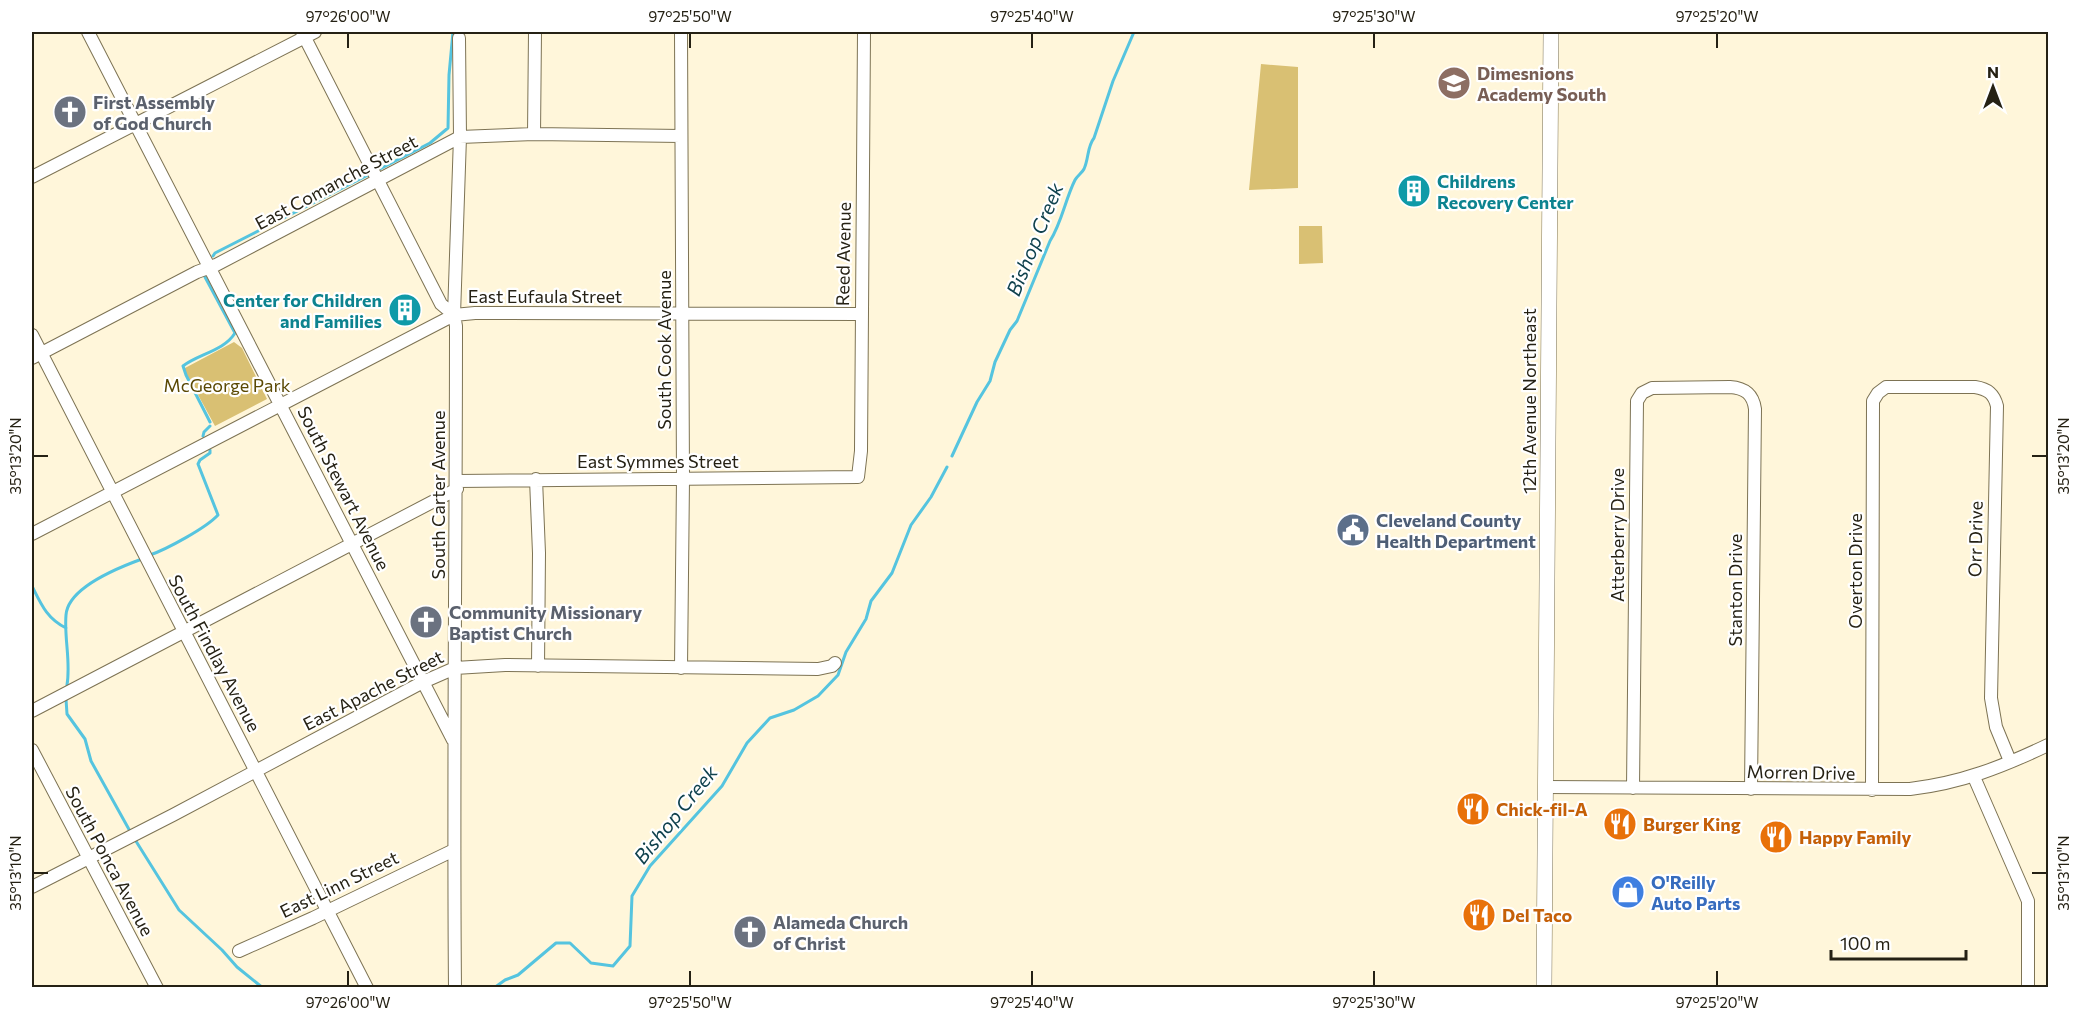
<svg xmlns="http://www.w3.org/2000/svg" width="2080" height="1019" font-family="Commissioner,sans-serif">
<rect width="100%" height="100%" fill="#fff6da"/>
<path fill="#d9c073" d="M1261,64L1298,67V188L1249,190Z
M1299,226H1322L1323,263L1299,264Z
M234,342L242,348L267,399L215,426L185,371V368Z"/>
<g fill="none" stroke-linecap="round" stroke-linejoin="round">
<path stroke="#55c4df" stroke-width="3" d="M376,171L430,143L448,128L449,75L453,32
M213,256L215,253L370,174
M205,277L235,333C224,351 198,354 183,366L186,375L210,422
M203,436L204,432L210,426
M952,456L977,402L990,381L995,362L1010,330L1017,321L1050,241C1062,222 1065,200 1075,180C1077,176 1082,173 1084,169C1089,158 1087,147 1094,138L1113,81L1134,32
M150,555C167,549 206,528 218,515L198,464L200,460L210,453V450
M32,586C41,604 47,619 66,628
M67,685C71,662 64,638 66,615C68,587 120,567 142,559
M66,699L67,714L85,739L91,761L131,833
M134,838L179,910L222,950L237,967L263,988
M494,988L505,980L518,975L556,943H570L591,963L613,966L630,946L632,896L650,866L722,786L747,743L770,718L794,710L818,696L838,675L846,652L866,619L871,601L892,573L911,525L931,497L947,467"/>
<g stroke="#7d7354" stroke-width="14">
<path id="minor" d="M88,32L453,740
M302,32L441,304L454,315
M534,134L535,32
M32,177L315,32
M32,335L367,988
M32,358L197,272L216,265L460,137L534,134L681,136
M536,479L539,553L538,666
M457,481L858,477L861,451L864,32
M32,534L454,315L475,313L861,314
M681,668L683,479L681,32
M32,711L457,489
M32,750L157,988
M1974,777L2028,901V988
M1545,787L1910,789C1961,783 2002,767 2048,745
M1633,788L1637,401L1642,393L1652,388L1730,387C1745,388 1753,394 1755,409L1751,789
M1872,790L1873,401L1878,393L1886,387H1975C1988,389 1994,394 1997,406L1991,698L1996,727L2010,761
M32,887L173,815L423,682L455,668L505,665L818,669L832,666L835,663
M239,951L313,918L454,850
M455,988C453,767 456,547 456,326L454,315L460,137L459,38"/>
</g>
<g stroke="#7d7354" stroke-width="16">
<path id="major" d="M1544,988L1551,32"/>
</g>
<use href="#minor" stroke="#fff" stroke-width="12"/>
<use href="#major" stroke="#fff" stroke-width="15"/>
</g>
<path fill="none" stroke="#252114" stroke-width="2" d="M348,33V48M690,33V48M1032,33V48M1374,33V48M1717,33V48M33,456H48M2032,456H2047M33,873H48M2032,873H2047M348,971V986M690,971V986M1032,971V986M1374,971V986M1717,971V986"/>
<defs>
<g id="school-disc" transform="scale(1.725)"><circle r="9.5" fill="#8d6e63" stroke="#fff"/><path d="M0-5L7-2L0 1L-7-2ZM-4 1L0 2.5L4 1V4Q0 6-4 4Z" fill="#fff"/></g>
<g id="church-disc" transform="scale(1.725)"><circle r="9.5" fill="#6b7280" stroke="#fff"/><path d="M-1.2-6h2.4v3.5h3.3v2.4h-3.3V6h-2.4V-.1h-3.3v-2.4h3.3Z" fill="#fff"/></g>
<g id="building-disc" transform="scale(1.725)"><circle r="9.5" fill="#0f9aa8" stroke="#fff"/><path d="M-4-6H4V6H1V3H-1V6H-4ZM-2.5-4.3h1.7v1.8h-1.7ZM.8-4.3h1.7v1.8H.8ZM-2.5-1h1.7V.8h-1.7ZM.8-1h1.7V.8H.8Z" fill="#fff"/></g>
<g id="civic-disc" transform="scale(1.725)"><circle r="9.5" fill="#5c6f8a" stroke="#fff"/><path d="M-.6-6.5H3V-4.5H.6V-3L4-1V1h2V6H-6V1h2V-1L-.6-3ZM-1.2 2.5V6h2.4V2.5Z" fill="#fff"/></g>
<g id="restaurant-disc" transform="scale(1.725)"><circle r="9.5" fill="#e8710a" stroke="#fff"/><path d="M-5-6h1v4h1v-4h1v4h1v-4h1v5L-1.5 .5V6h-2V.5L-5-1ZM5-6V6H3V1.5H1.5Q1.5-4 5-6Z" fill="#fff"/></g>
<g id="shop-disc" transform="scale(1.725)"><circle r="9.5" fill="#3f7fe0" stroke="#fff"/><path d="M-5-2.5h2.3a2.7 3.5 0 0 1 5.4 0H5L5.5 6h-11ZM-1.5-2.5h3a1.5 2.3 0 0 0-3 0Z" fill="#fff"/></g>
</defs>
<g fill-rule="evenodd">
<use href="#school-disc" x="1454" y="83"/>
<use href="#church-disc" x="70" y="112"/>
<use href="#building-disc" x="1414" y="191"/>
<use href="#building-disc" x="405" y="310"/>
<use href="#civic-disc" x="1353" y="530"/>
<use href="#church-disc" x="426" y="622"/>
<use href="#restaurant-disc" x="1473" y="809"/>
<use href="#restaurant-disc" x="1620" y="824"/>
<use href="#restaurant-disc" x="1776" y="837"/>
<use href="#shop-disc" x="1628" y="892"/>
<use href="#restaurant-disc" x="1479" y="915"/>
<use href="#church-disc" x="750" y="932"/>
</g>
<g text-anchor="middle" dominant-baseline="central" stroke-width="4.5" stroke-linejoin="round" paint-order="stroke">
<g font-size="18" font-weight="bold" fill="#785e54" stroke="#fff" text-anchor="start">
<text x="1477" y="73">Dimesnions<tspan x="1477" dy="21">Academy South</tspan></text>
</g>
<g font-size="18" font-weight="bold" fill="#5b616d" stroke="#fff" text-anchor="start">
<text x="93" y="102">First Assembly<tspan x="93" dy="21">of God Church</tspan></text>
<text x="449" y="612">Community Missionary<tspan x="449" dy="21">Baptist Church</tspan></text>
<text x="773" y="922">Alameda Church<tspan x="773" dy="21">of Christ</tspan></text>
</g>
<g font-size="18" font-weight="bold" fill="#0d838f" stroke="#fff" text-anchor="start">
<text x="1437" y="181">Childrens<tspan x="1437" dy="21">Recovery Center</tspan></text>
<text x="382" y="300" text-anchor="end">Center for Children<tspan x="382" dy="21">and Families</tspan></text>
</g>
<g font-size="18" fill="#252114" stroke="#fff">
<text transform="translate(336 182) rotate(-28)">East Comanche Street</text>
<text transform="translate(843 254) rotate(-89)">Reed Avenue</text>
<text x="545" y="296">East Eufaula Street</text>
<text transform="translate(664 350) rotate(-90)">South Cook Avenue</text>
<text transform="translate(1529 401) rotate(-90)">12th Avenue Northeast</text>
<text x="658" y="461">East Symmes Street</text>
<text transform="translate(344 488) rotate(63)">South Stewart Avenue</text>
<text transform="translate(438 495) rotate(-90)">South Carter Avenue</text>
<text transform="translate(1617 535) rotate(-90)">Atterberry Drive</text>
<text transform="translate(1975 539) rotate(-89)">Orr Drive</text>
<text transform="translate(1855 571) rotate(-90)">Overton Drive</text>
<text transform="translate(1735 590) rotate(-90)">Stanton Drive</text>
<text transform="translate(215 653) rotate(62)">South Findlay Avenue</text>
<text transform="translate(373 690) rotate(-27)">East Apache Street</text>
<text transform="translate(1801 772) rotate(1)">Morren Drive</text>
<text transform="translate(110 861) rotate(62)">South Ponca Avenue</text>
<text transform="translate(339 884) rotate(-26)">East Linn Street</text>
</g>
<g font-size="18" fill="#5a4803" stroke="#fff">
<text x="227" y="385">McGeorge Park</text>
</g>
<g font-size="18" font-weight="bold" fill="#4e5e75" stroke="#fff" text-anchor="start">
<text x="1376" y="520">Cleveland County<tspan x="1376" dy="21">Health Department</tspan></text>
</g>
<g font-size="18" font-weight="bold" fill="#c56008" stroke="#fff" text-anchor="start">
<text x="1496" y="809">Chick-fil-A</text>
<text x="1643" y="824">Burger King</text>
<text x="1799" y="837">Happy Family</text>
<text x="1502" y="915">Del Taco</text>
</g>
<g font-size="18" font-weight="bold" fill="#366cbe" stroke="#fff" text-anchor="start">
<text x="1651" y="882">O'Reilly<tspan x="1651" dy="21">Auto Parts</tspan></text>
</g>
<g font-size="20" font-style="italic" fill="#10424e" stroke="#fff">
<text transform="translate(1034 239) rotate(-68)">Bishop Creek</text>
<text transform="translate(675 814) rotate(-51)">Bishop Creek</text>
</g>
</g>
<rect width="2080" height="1019" fill="none" stroke="#ffffff" stroke-width="66"/>
<g transform="translate(1993 87)" stroke="#ffffff" stroke-width="4.5" paint-order="stroke">
<path d="M0-4.5L10 22L0 15L-10 22Z" fill="#252114"/>
<text y="-9" font-size="16" font-weight="bold" text-anchor="middle" fill="#252114">N</text>
</g>
<path d="M1831 950v9h135v-9" fill="none" stroke="#252114" stroke-width="3"/>
<text x="1840" y="950" font-size="18" fill="#252114" stroke="#ffffff" stroke-width="4.5" paint-order="stroke">100 m</text>
<rect x="33" y="33" width="2014" height="953" fill="none" stroke="#252114" stroke-width="2"/>
<g font-size="15" text-anchor="middle" fill="#252114">
<text x="348" y="22">97°26'00"W</text>
<text x="690" y="22">97°25'50"W</text>
<text x="1032" y="22">97°25'40"W</text>
<text x="1374" y="22">97°25'30"W</text>
<text x="1717" y="22">97°25'20"W</text>
<text transform="translate(16 456) rotate(-90)" y="5">35°13'20"N</text>
<text transform="translate(2064 456) rotate(-90)" y="5">35°13'20"N</text>
<text transform="translate(16 873) rotate(-90)" y="5">35°13'10"N</text>
<text transform="translate(2064 873) rotate(-90)" y="5">35°13'10"N</text>
<text x="348" y="1008">97°26'00"W</text>
<text x="690" y="1008">97°25'50"W</text>
<text x="1032" y="1008">97°25'40"W</text>
<text x="1374" y="1008">97°25'30"W</text>
<text x="1717" y="1008">97°25'20"W</text>
</g>
</svg>
